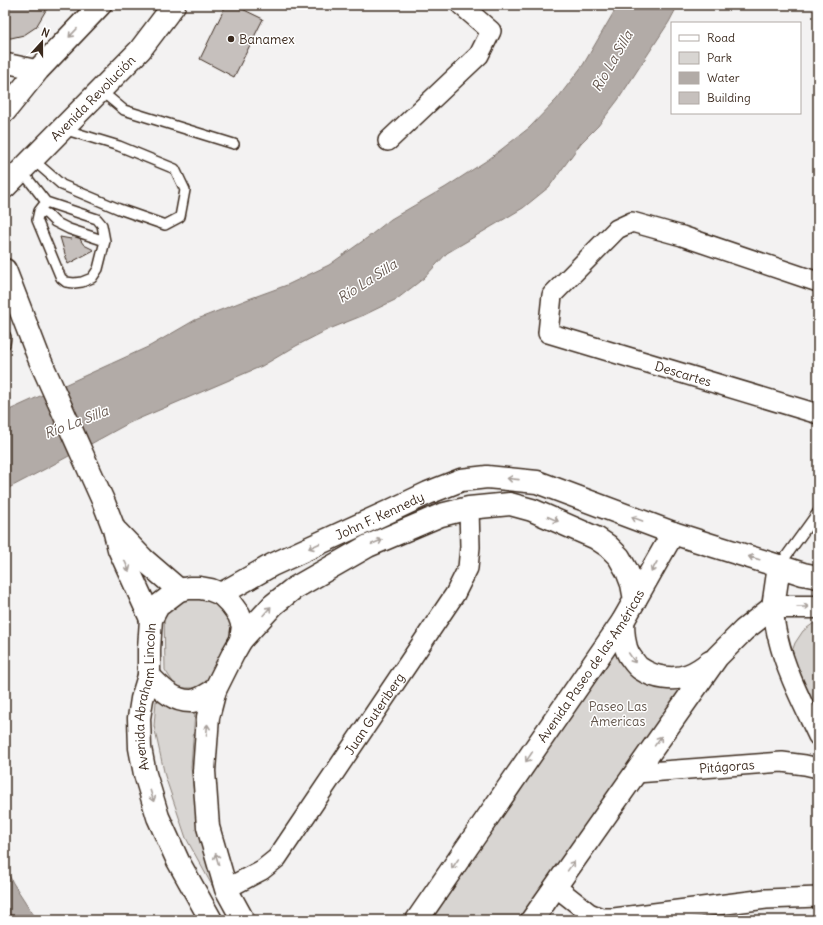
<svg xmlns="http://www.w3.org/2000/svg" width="823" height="925" font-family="Delius,sans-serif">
<rect width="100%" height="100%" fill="#f3f2f2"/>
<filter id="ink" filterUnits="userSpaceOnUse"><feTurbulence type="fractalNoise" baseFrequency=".025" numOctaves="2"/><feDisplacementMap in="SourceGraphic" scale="8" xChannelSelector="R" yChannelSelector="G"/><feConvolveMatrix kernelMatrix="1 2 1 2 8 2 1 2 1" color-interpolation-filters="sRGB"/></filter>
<g filter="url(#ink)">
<path fill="#d8d5d2" stroke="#8a8078" d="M195,594L218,597L240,622L214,676L198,688H177L165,670L164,606Z
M818,620V726L790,657L795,643L803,631Z
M615,647L685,687L519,920H432Z
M156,701L195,712L191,767L198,830L231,920L186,838L165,776L154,726Z"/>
<path fill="#b2aba7" stroke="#827770" d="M618,5H678L669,22L618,100L598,126L581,143L549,187L523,208L447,253L424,278L397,299L364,315L327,330L296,346L262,366L129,423L47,468L5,490V412L150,346L195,320L246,300L287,285L329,265L367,238L391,219L446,187L489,159L529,128L557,99L583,65Z
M5,867L13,883L37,920H5Z"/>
<path fill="#c6c0bd" stroke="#3b2a1e" d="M5,5H49L36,27L24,35L11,38H5Z
M226,5H234L263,19L234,77L200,59Z
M75,235L80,237L81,241L84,245L94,250L68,264L60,237L71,239L72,236Z"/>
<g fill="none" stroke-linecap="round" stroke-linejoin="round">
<g stroke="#3b2a1e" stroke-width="12">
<path id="service" d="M100,90L124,110L234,144
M32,159L62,185L119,209L165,225L180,217L185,190L175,169L119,146L63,129
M21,170L46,202L97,219L102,225L105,241L98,269L92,278L82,282L74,283L66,282L61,278L37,220L39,211L46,202
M39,211L47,214L55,222L69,229L105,241
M5,335L6,337L5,344
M779,566L818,512"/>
</g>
<g stroke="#3b2a1e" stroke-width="22">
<g id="minor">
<path d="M5,63L38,70"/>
<path d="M388,141L479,55L491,31L461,5"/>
<path id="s1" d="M818,282L682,236L632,222L617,229L552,295L548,333L818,414"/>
<path d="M773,607C774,617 775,628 778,638C786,672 803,704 818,736"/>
<path id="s2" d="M636,773L782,762L805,765L818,768"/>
<path d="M556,887L589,913L601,918H614L766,899L818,897"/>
<path id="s3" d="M226,889L262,870L277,858L455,594L468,568L470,547L469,508"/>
</g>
</g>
<g stroke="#3b2a1e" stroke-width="25">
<g id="tertiary">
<path d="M5,270L39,358L104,503L114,529L119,549L151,619"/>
<path d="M117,532L143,559L179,590"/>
<path d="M221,594L231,604L239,615L243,626L241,640L233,654L215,690L208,717L204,771L208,827L226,889L243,920"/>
<path d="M773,607L779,566"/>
<path d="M623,621C623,631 624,646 629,655C632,659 637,667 641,669C654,678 674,681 689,675C697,672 704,667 710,662"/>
<path d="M241,640L273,605L293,589L368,546L441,515L469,508L510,504L532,510L596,538L608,546L619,557L627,571L632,584L635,600"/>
<path d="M149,676C161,688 173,702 192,701C200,700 208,694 215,690"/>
<path id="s4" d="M211,920L178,861L158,817L145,774L140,748L139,718L142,699L149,676V649L151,619L158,606L179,590L189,588H200L211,590L221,594L272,565L392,510L428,493L461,480L487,477L537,482L673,533L714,546L769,563L803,574L818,577"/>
<path id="s5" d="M417,920L623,621L673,533"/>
<path d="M532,920L717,657L744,630L773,607H818"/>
</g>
</g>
<g stroke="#3b2a1e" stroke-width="25">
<g id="primary">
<path d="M5,111L38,70L100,5"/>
<path id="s6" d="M5,187L140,50L174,5"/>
</g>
</g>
<use href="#service" stroke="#fff" stroke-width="9"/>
<use href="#minor" stroke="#fff" stroke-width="19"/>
<use href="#tertiary" stroke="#fff" stroke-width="22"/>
<use href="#primary" stroke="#fff" stroke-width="22"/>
</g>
<defs><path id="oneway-shaft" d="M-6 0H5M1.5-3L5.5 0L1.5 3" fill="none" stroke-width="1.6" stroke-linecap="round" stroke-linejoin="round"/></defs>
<g stroke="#a79f9a">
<use href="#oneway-shaft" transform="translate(73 33) rotate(133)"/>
<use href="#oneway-shaft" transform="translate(513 479) rotate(-174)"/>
<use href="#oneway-shaft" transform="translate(553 519) rotate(24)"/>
<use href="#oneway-shaft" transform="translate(637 519) rotate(-160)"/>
<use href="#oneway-shaft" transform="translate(377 542) rotate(-23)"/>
<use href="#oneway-shaft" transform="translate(314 546) rotate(155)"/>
<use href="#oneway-shaft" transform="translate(754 558) rotate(-164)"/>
<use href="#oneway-shaft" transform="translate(127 566) rotate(66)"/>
<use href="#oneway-shaft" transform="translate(654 567) rotate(119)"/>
<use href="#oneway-shaft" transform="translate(803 607)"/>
<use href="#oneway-shaft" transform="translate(267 611) rotate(-48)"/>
<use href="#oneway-shaft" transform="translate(632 658) rotate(56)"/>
<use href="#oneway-shaft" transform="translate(207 730) rotate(-85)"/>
<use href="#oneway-shaft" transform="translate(658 741) rotate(-55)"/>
<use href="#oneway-shaft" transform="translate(529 757) rotate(124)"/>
<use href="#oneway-shaft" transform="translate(152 796) rotate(73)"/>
<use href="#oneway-shaft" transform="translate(217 859) rotate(-106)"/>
<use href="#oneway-shaft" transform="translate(455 864) rotate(124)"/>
<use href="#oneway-shaft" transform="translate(571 866) rotate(-55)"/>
</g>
</g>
<circle fill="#3b2a1e" stroke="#fff" stroke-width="1.5" cx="231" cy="39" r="4"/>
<g text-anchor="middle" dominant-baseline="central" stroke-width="3" stroke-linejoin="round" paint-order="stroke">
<g font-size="13" fill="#3b2a1e" stroke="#fff" text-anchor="start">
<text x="239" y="39">Banamex</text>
</g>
<g font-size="13" fill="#3b2a1e" stroke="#fff">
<text stroke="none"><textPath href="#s6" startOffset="125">Avenida Revolución</textPath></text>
<text stroke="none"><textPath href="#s1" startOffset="484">Descartes</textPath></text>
<text stroke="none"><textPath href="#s4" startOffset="579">John F. Kennedy</textPath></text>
<text stroke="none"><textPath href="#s5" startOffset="308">Avenida Paseo de las Américas</textPath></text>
<text stroke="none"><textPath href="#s4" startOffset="239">Avenida Abraham Lincoln</textPath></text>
<text stroke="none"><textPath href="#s3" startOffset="234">Juan Guteriberg</textPath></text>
<text stroke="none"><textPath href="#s2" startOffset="91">Pitágoras</textPath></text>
</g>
<g font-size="13" fill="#62554b" stroke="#fff">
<text x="618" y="706">Paseo Las<tspan x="618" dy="15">Americas</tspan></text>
</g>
<g font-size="14" font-style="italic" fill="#65574e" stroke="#fff">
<text transform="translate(612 61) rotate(-60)">Río La Silla</text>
<text transform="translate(367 281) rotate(-33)">Río La Silla</text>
<text transform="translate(76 422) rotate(-21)">Río La Silla</text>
</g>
</g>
<rect width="823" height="925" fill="none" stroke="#fff" stroke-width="20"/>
<rect x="10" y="10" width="803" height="905" fill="none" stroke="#3b2a1e" stroke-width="1.5" filter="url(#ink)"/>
<rect x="671" y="22" width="130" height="92" fill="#ffffff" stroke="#b1aaa5"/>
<rect x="679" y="35" width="20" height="6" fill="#ffffff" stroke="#b1aaa5"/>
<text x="707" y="42" font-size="12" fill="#3b2a1e">Road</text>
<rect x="679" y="52" width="20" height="12" fill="#d8d5d2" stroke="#b1aaa5"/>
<text x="707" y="62" font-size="12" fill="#3b2a1e">Park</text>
<rect x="679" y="72" width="20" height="12" fill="#b2aba7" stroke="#b1aaa5"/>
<text x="707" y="82" font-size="12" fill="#3b2a1e">Water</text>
<rect x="679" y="92" width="20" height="12" fill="#c6c0bd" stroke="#b1aaa5"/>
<text x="707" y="102" font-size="12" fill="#3b2a1e">Building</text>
<g transform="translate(42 42) rotate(21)" stroke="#ffffff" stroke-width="3" paint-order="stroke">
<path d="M0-3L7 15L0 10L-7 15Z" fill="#3b2a1e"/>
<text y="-6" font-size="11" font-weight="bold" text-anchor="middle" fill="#3b2a1e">N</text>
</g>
</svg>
